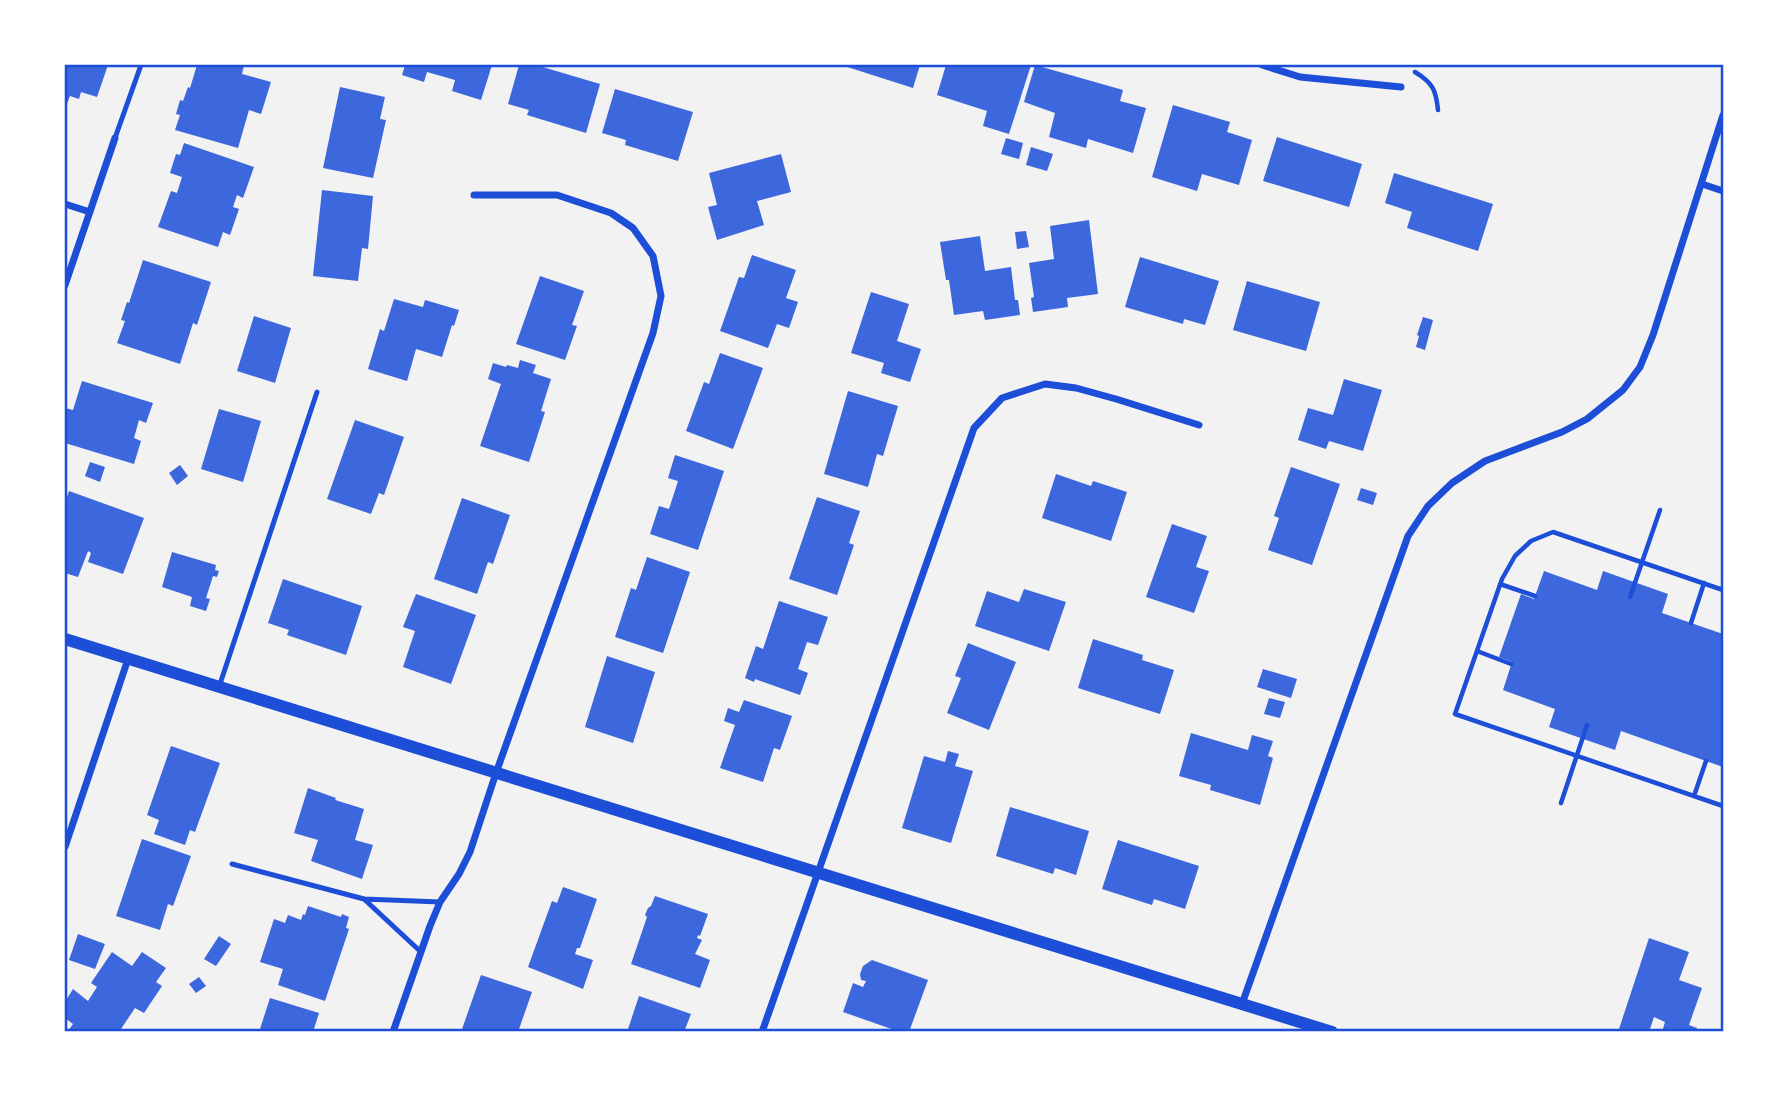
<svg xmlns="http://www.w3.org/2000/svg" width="1788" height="1097" font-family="Literata,serif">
<rect width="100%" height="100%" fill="#f2f2f2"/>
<path fill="#3d67dc" d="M65,65H108L97,97L81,92L79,99L70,96L65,109Z
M197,65H244L242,74L271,82L261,114L249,110L238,148L175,130L180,115L176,114L180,100L183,101L188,87L190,88Z
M405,65H492L481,100L452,91L455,80L427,72L424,82L402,75Z
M519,65H536L600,84L586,133L527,115L529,110L508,104Z
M841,65H920L913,88Z
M946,65H1031L1009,134L983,126L987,111L937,95Z
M1035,65L1123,90L1120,101L1146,108L1133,153L1088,139L1086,148L1049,137L1055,113L1024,102Z
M340,87L385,97L380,119L386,120L373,178L323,168Z
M615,89L693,112L678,161L625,145L626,140L602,133Z
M1173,105L1230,122L1227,132L1252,140L1239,185L1202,174L1197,191L1152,177Z
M1277,137L1362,164L1349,207L1263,181Z
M1006,138L1023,143L1019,159L1001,154Z
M184,143L254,167L243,198L237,195L233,207L239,209L230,235L223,232L218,247L158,227L171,191L177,193L182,177L170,173L176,154L180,155Z
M1031,147L1053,154L1047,171L1026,165Z
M781,154L791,192L757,201L764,225L717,240L708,207L717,205L709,173Z
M1394,173L1493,204L1478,251L1407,228L1412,212L1385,203Z
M322,190L373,196L368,249L362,248L358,281L313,276Z
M1089,220L1098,294L1067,298L1068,307L1033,312L1031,298L1034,297L1029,263L1054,259L1050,226Z
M1026,231L1029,247L1017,249L1015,232Z
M980,236L985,271L1011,267L1015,300H1018L1020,315L985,320L983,311L954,315L949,280H946L940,242Z
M752,255L796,270L786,298L798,302L789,328L777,324L768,348L720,331L739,277L744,278Z
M1140,257L1219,281L1205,325L1184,319L1183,324L1125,307Z
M143,260L211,282L197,325L193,323L180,364L117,343L125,321L121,320L127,302L129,303Z
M540,276L584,291L572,325L577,326L565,360L516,344Z
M1247,281L1320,302L1306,351L1233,330Z
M871,292L909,304L897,341L921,349L910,382L881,373L884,363L851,353Z
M394,299L423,307L425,300L459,310L454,326L452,325L442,357L416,349L407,381L368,369L380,329L384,331Z
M254,316L291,328L275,383L237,371Z
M1423,317L1433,320L1425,350L1416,347L1419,336L1417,335Z
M720,353L763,368L733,449L686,431L704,382L709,384Z
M520,360L536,365L533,373L551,379L541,411L545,412L529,462L480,446L501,384L488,379L493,363L506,367L507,365L518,368Z
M1344,379L1382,390L1363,451L1329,441L1326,449L1298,440L1308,408L1333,415Z
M82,381L153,403L146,423L139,420L134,438L141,441L134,464L65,443V408L73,410Z
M848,391L898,406L883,456L877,454L868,487L824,474Z
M219,409L261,421L243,482L201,469Z
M355,420L404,437L384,495L379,493L371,514L327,499Z
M675,455L724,471L698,550L650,534L659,506L669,509L678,481L668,478Z
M90,462L105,467L100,482L85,476Z
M180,465L188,476L177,485L169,473Z
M1291,467L1340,484L1312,565L1268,550L1279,518L1274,516Z
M1056,474L1091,486L1093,481L1127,492L1111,541L1042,518Z
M1361,488L1377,493L1373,505L1357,500Z
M69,491L144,518L123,574L88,562L91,553L88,551L78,577L65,573V504Z
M817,497L860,511L849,543L854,545L837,595L789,579Z
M462,498L510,515L493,564L488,562L477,594L434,579Z
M1172,524L1207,536L1196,567L1209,571L1194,613L1146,597Z
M172,552L216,565L215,570L219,571L217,577L213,576L206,598L210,599L206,611L190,606L192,597L162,587Z
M647,557L690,572L663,653L615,637L631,588L636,590Z
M1544,571L1597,590L1603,571L1668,594L1662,613L1723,634V767L1621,731L1615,750L1549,727L1555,709L1503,690L1512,662L1499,657L1521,594L1534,599Z
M283,579L362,606L346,655L287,635L289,630L268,623Z
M1024,589L1066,602L1049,651L975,626L987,591L1019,602Z
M416,594L476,615L451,684L403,667L415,631L403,627Z
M779,601L828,617L818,645L807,642L798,669L808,673L800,695L755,679L754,682L745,678L756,646L763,649Z
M1093,639L1143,655L1142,660L1174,670L1160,714L1078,688Z
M968,643L1016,662L989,730L947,713L961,678L955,676Z
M607,656L655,672L633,743L585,727Z
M1263,669L1297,679L1291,698L1257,687Z
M1269,698L1285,702L1280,718L1264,714Z
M744,700L792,716L780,750L774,748L763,782L720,768L735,725L724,721L728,708L739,712Z
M1191,733L1248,750L1252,735L1273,741L1268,756L1273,758L1260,805L1210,790L1211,785L1179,776Z
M171,746L220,763L195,832L190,830L185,845L154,834L159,820L147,815Z
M948,751L959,754L955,766L973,771L951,843L902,828L924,756L945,762Z
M308,788L336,798L335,800L364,809L355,840L373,845L362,879L311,861L318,840L294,833Z
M1010,807L1089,831L1076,875L1055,868L1053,874L996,856Z
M142,839L191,856L173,906L168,904L160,930L116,916Z
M1118,840L1199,866L1185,909L1154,899L1152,905L1102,889Z
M563,887L597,899L580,948H577L575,954L593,960L583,989L528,967L552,901L557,903Z
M655,896L708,914L700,936L698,935L697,938L702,940L695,954L710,960L700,988L631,964L647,917L645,915L648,908L651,906Z
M308,906L341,917L342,914L349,917L346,928L349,929L325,1001L278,985L283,969L260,962L274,919L285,923L288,915L301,920L303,914L305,915Z
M78,934L105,944L95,969L69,960Z
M219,936L231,944L216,966L204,959Z
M1649,938L1689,952L1679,980L1702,988L1689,1025L1697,1028L1696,1032H1662L1665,1022L1654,1017L1649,1032H1618Z
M112,952L132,966L142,952L166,968L156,982L162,986L144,1013L135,1008L119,1032H69L68,1031L73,1024L65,1018V1002L73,989L88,1001L97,987L91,983Z
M872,960L928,980L909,1032H900L843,1012L853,983L863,987L866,981L861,980L860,974L863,966Z
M481,975L532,992L518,1032H461Z
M199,977L206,986L196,993L189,984Z
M639,996L691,1014L684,1032H627Z
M270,998L319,1013L313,1032H259Z"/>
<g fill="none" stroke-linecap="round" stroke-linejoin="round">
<path stroke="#1d4ed8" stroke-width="4.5" d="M1415,72C1433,83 1436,90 1438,110
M1500,584L1535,596
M1723,590L1553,532L1531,541L1515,556L1502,579L1455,714L1723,806
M1630,597L1660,510
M1691,623L1704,583
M1477,651L1511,664
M1694,796L1706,761
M1561,803L1587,725"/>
<path stroke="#1d4ed8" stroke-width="5" d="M115,138L141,65
M219,687L317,392
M232,864L364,899L440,902
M364,899L421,952"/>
<path stroke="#1d4ed8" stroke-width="7" d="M1262,65L1300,77L1401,87
M1702,184L1723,191
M65,204L90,212
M65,285L115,138
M65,847L128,659
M1242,1004L1408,536L1428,506L1452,483L1485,461L1562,432L1587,419L1623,390L1640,367L1653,335L1723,115
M393,1032L430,926L440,902L459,874L470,852L496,773L653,333L661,296L653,256L633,228L611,213L557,195H474
M762,1032L974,428L1002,398L1045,384L1076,388L1116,399L1199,425"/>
<path stroke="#1d4ed8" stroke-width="12" d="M65,639L1332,1032"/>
</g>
<rect width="1788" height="1097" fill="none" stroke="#ffffff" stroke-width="133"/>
<rect x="66" y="66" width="1656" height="964" fill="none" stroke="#1d4ed8" stroke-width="2.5"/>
</svg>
